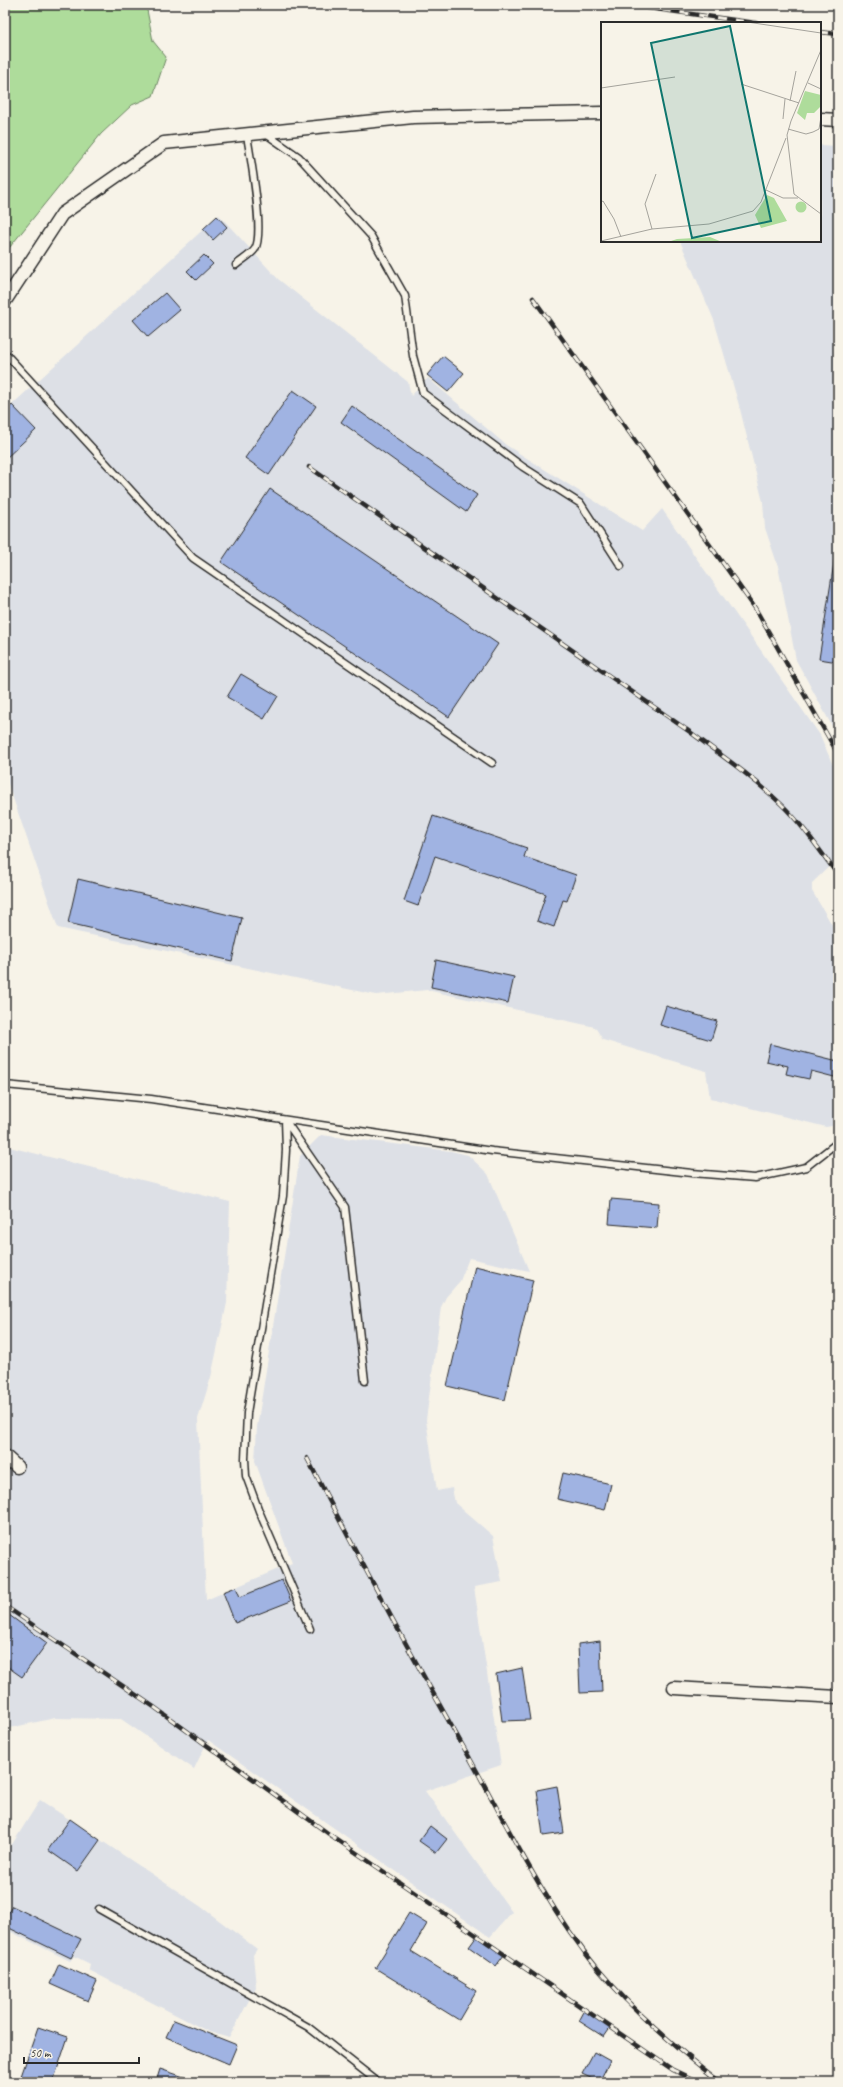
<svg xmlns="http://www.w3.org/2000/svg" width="843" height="2087" font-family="Caveat,sans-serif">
<rect width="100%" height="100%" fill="#f7f3e8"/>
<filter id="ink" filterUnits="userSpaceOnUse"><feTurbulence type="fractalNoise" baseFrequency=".025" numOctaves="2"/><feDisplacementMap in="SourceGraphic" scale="8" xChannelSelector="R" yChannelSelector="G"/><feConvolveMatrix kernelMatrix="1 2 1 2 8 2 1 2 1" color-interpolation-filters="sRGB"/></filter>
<g filter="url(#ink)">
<path fill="#dde0e6" d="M820,145L838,146V737L796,660L778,566L765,528L763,502L739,405L714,320L680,241H820Z
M219,215L278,279L408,382L411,396L428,378L506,445L642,531L662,509L820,735L838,777V858L812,883V891L838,935V1125L826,1127L710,1098L706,1071L603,1040L595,1027L427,990L376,995L58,928L5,775V411Z
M321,1135L451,1151L468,1155L488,1174L529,1271L469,1258L460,1281L446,1297L441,1307L426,1420L437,1491L452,1488L455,1503L493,1536L502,1582L474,1587L501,1765L425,1791L512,1912L490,1937L208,1740L194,1769L121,1719L55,1718L5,1729V1146L230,1202L227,1303L211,1377L198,1419L206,1600L292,1563L255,1461L257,1427L300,1156Z
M40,1800L200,1906L257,1949L253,1955L256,1987L229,2038L209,2032L89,1970L90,1964L74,1956L70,1961L5,1929V1918L10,1906L6,1850L13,1843Z"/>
<path fill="#aedc9b" stroke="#6c8463" d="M5,5H146L153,41L166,57L153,96L132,105L101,134L5,253Z"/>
<path fill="#a0b3e2" stroke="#2b2b2b" d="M217,216L227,227L213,240L203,229Z
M204,255L213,264L196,280L187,271Z
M165,293L180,310L148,337L133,320Z
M443,356L464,373L448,392L427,375Z
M293,390L316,406L269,475L245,458Z
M12,405L36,430L5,459V412Z
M352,406L477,495L466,512L341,422Z
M270,489L498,644L449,717L221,562Z
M838,537V662L819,659Z
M241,674L278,696L264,719L227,697Z
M433,816L527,848L524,857L576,875L567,901L563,900L554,927L537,921L546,894L435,856L418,906L404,901Z
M78,879L242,918L232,961L68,923Z
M436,960L514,977L508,1003L431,987Z
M666,1006L717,1021L711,1040L660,1025Z
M770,1044L838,1061V1078L811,1071L809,1079L786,1074L788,1066L766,1061Z
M611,1199L659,1203L657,1228L609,1224Z
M475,1266L533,1280L505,1400L447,1386Z
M563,1473L611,1484L605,1510L557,1499Z
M282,1580L291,1601L235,1623L223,1592L236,1587L240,1597Z
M5,1612L47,1643L22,1677L5,1665Z
M600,1641L602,1692L580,1693L578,1644Z
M522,1668L530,1720L502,1721L496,1674Z
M557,1786L564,1833L543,1836L537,1790Z
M70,1819L100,1840L78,1871L48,1850Z
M430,1826L447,1839L436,1853L419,1841Z
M12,1906L81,1939L71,1958L5,1926V1919Z
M409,1913L427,1924L411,1951L476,1991L459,2020L375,1968Z
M477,1936L504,1955L496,1966L469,1947Z
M59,1964L97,1981L88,2001L50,1984Z
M585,2010L611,2027L604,2037L579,2021Z
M174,2020L237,2045L229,2064L166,2037Z
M38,2027L68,2037L53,2082H19Z
M594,2052L610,2061L599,2082L582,2074Z
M160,2069L190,2079L189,2082H156Z"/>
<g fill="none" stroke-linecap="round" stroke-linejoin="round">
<g stroke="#2b2b2b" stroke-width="9">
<path id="lane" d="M266,134L299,157L371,236L405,296L413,356L423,393L523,467L581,504L621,566
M236,265C242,260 251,255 255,249C265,233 250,156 247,135
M5,353L193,558L492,763
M5,1085L151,1099L492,1151L692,1173L755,1178L806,1167L838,1142
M285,1120L286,1150L283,1196L247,1413L245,1459L246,1476L259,1511L310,1629
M285,1120L345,1207L365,1381
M99,1909L308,2027L378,2082"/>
</g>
<g stroke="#2b2b2b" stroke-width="15">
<path id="street" d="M820,119L838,120
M5,301L62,214L164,143L413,117L602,113
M5,1456L17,1467
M674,1688L838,1697"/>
</g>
<use href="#lane" stroke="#f7f3e8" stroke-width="6"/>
<use href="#street" stroke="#f7f3e8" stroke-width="12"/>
<g stroke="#2b2b2b" stroke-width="4.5">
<path id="rail" d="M627,5L756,23
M820,32L838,34
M533,298L755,608L838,754
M309,467L690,732C721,755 753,777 781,804C803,825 820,851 838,875
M307,1458C359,1558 412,1657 468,1755C508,1827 545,1905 598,1969C633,2011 677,2048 720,2082
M5,1606L154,1707L329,1834L673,2070L699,2082"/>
</g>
<use href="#rail" stroke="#f7f3e8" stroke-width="3" stroke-dasharray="9" stroke-linecap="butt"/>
</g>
</g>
<g transform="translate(601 22)">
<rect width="220" height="220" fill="#f7f3e8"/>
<path d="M204,69L220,73V84L213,91H206L204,98L196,91ZM166,173L173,176L186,199L160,206L154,193ZM194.5 185a5.5 5.5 0 1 1 11 0a5.5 5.5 0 1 1-11 0ZM109,215L121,220H67L76,217Z" fill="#aedc9b"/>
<path fill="none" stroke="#a5a39c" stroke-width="1" d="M146,0L220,11M220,28L190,99L186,113L193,172L220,192M207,61L220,67M140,62L198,81M0,66L74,55M189,79L195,49M182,97L184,77M187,107L205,112L212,110L218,107L220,95M165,168L182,176H197M0,180L2,179L13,197L20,215M51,207L44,182L55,152M0,219L51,207L108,202L152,189L160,180L185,116"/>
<path fill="#0f766e" fill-opacity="0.15" stroke="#0f766e" stroke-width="2" d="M129,4L170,199L91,216L50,21Z"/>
<rect width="220" height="220" fill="none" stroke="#2b2b2b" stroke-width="2"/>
</g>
<rect width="843" height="2087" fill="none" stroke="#f7f3e8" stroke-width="20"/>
<rect x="10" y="10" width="823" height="2067" fill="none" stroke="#2b2b2b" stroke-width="1.5" filter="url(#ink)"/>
<path d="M24 2057v6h115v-6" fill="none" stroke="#2b2b2b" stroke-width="2"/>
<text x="30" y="2057" font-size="12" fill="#2b2b2b" stroke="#f7f3e8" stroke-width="3" paint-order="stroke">50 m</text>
</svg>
